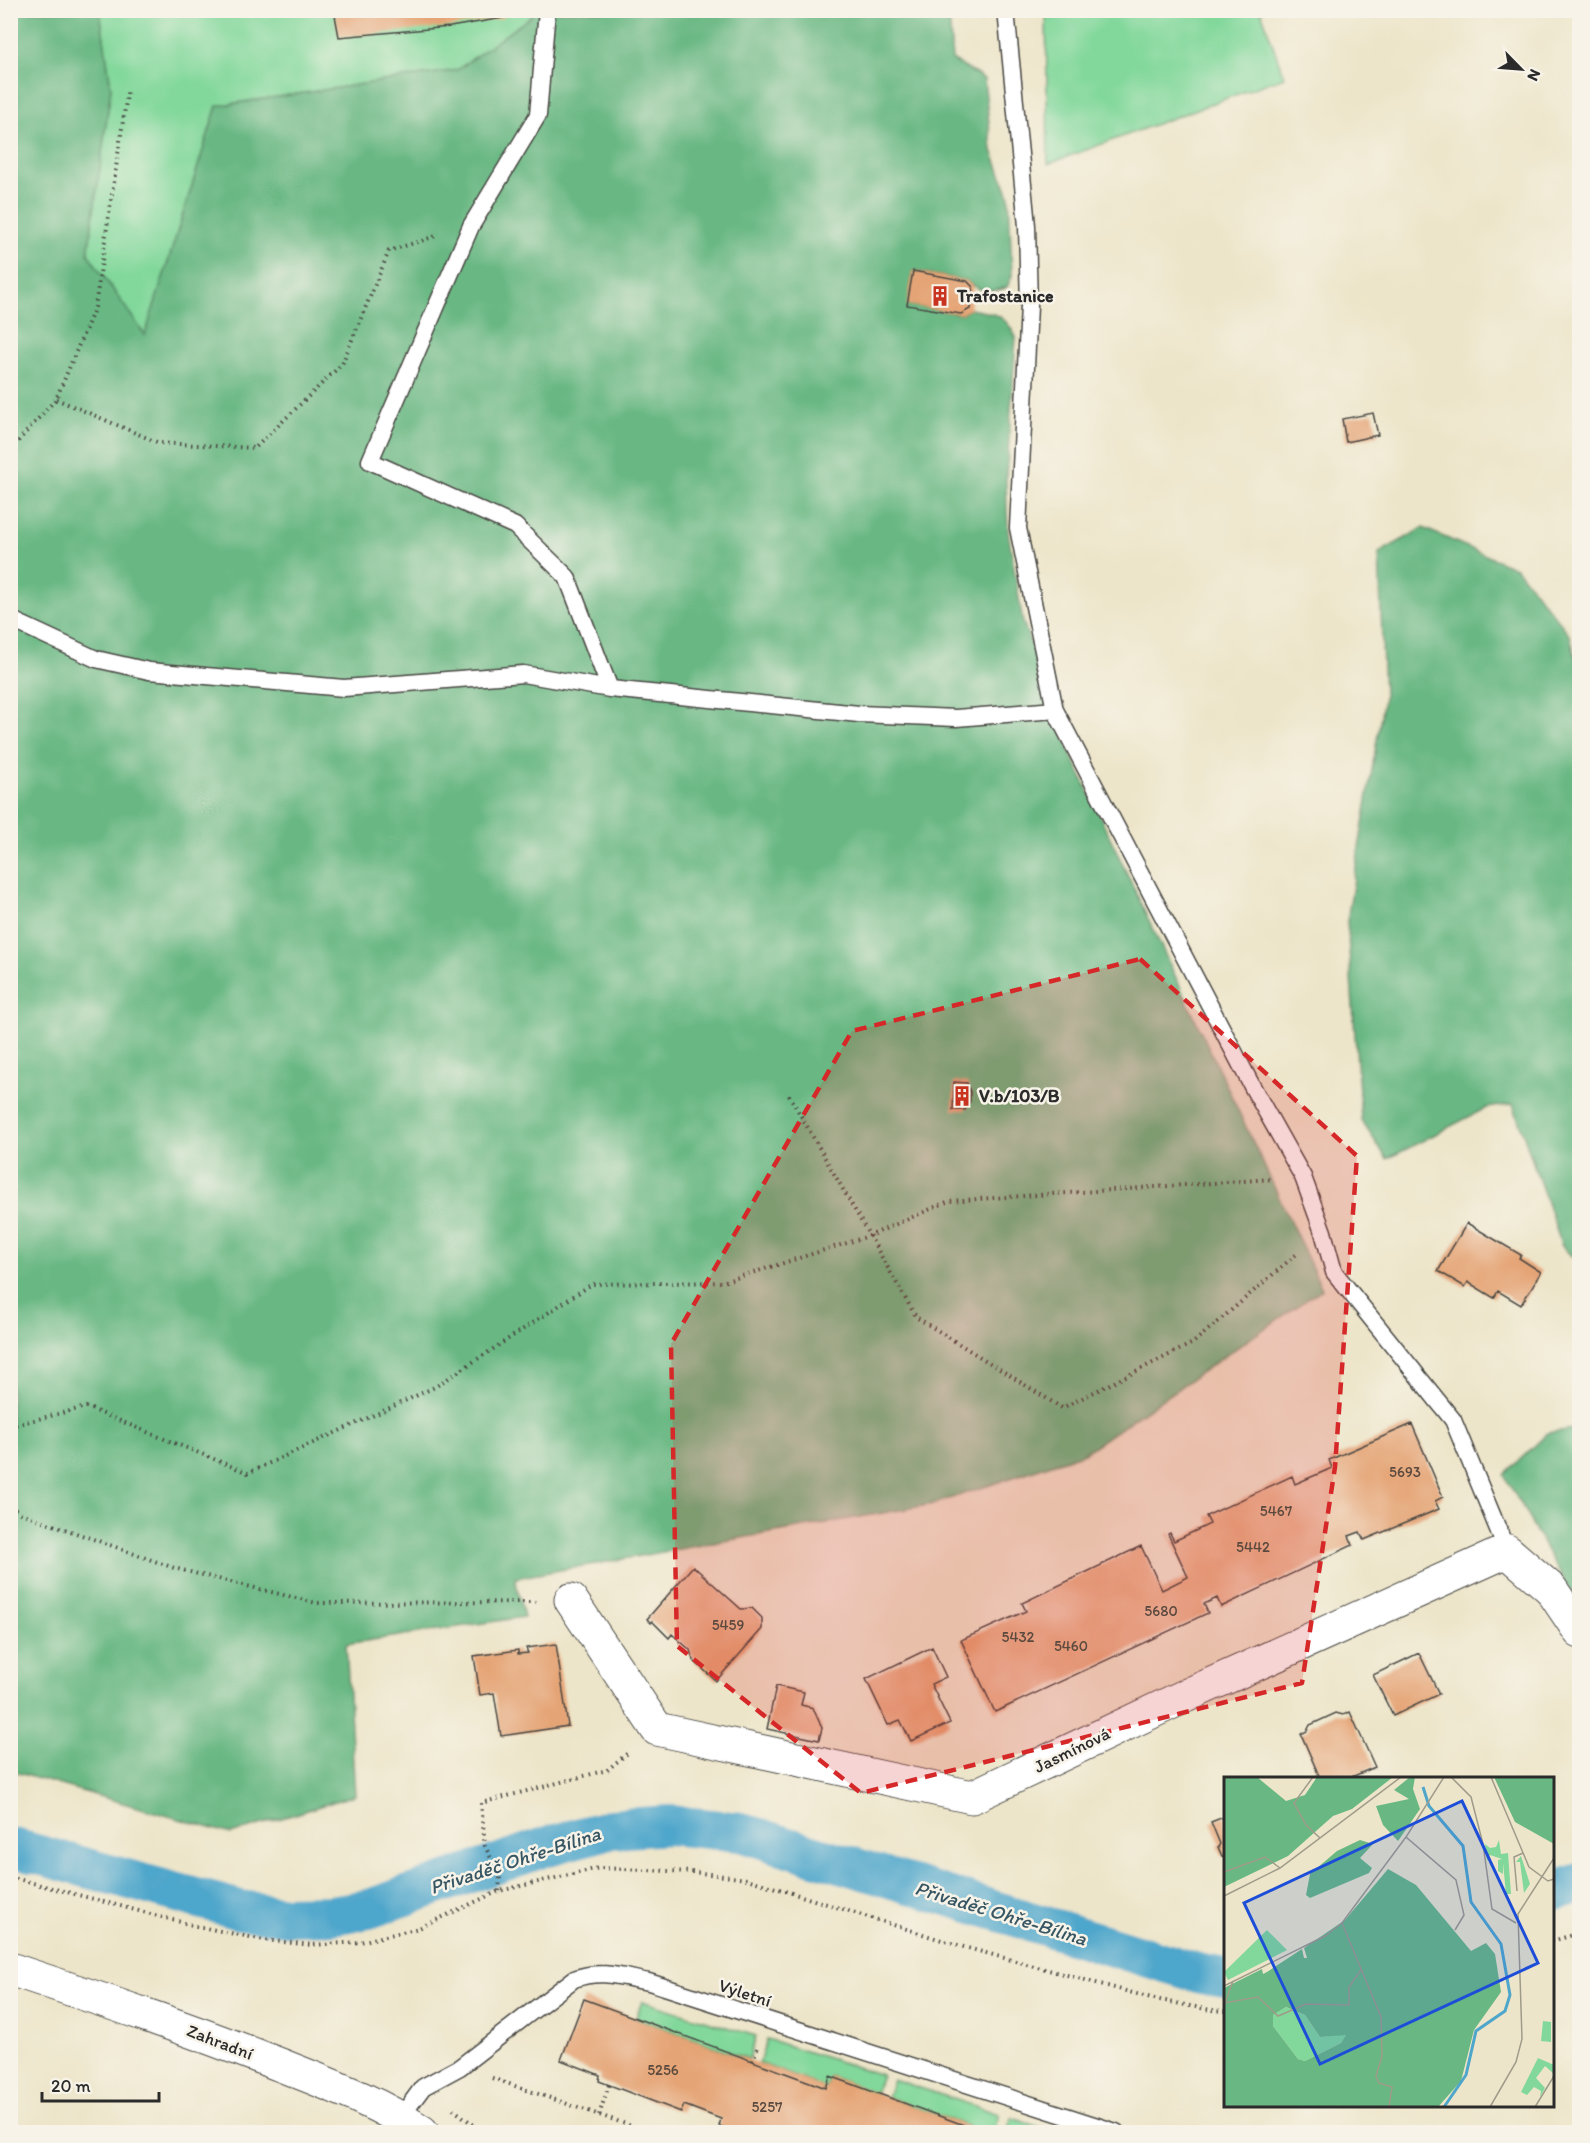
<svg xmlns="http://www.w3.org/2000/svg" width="1590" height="2143" font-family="Itim,sans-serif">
<rect width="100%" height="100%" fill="#f7f3e8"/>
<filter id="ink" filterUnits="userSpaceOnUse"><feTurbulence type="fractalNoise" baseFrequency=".0167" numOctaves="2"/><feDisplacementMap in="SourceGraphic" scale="12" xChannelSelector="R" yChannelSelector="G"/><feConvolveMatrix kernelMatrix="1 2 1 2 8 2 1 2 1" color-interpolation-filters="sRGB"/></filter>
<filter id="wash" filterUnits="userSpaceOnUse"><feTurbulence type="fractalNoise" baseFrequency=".008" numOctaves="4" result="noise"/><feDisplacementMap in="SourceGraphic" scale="24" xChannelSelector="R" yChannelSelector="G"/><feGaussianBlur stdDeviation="1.35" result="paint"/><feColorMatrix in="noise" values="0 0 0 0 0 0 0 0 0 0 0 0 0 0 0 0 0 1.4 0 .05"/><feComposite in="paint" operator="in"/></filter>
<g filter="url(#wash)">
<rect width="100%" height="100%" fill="#ede5c9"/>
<path fill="#82d89b" stroke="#568263" stroke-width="1.5" d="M100,11H536L529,18L457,70L217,106L145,336L88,254L111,88Z
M1046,11H1261L1284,77L1048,164Z
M642,2001L756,2036L749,2059L636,2018Z
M767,2039L882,2075L875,2093L830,2076L826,2088L759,2063Z
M893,2079L999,2114L994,2132H984L887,2097Z
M1012,2118L1055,2132H1006Z"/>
<path fill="#69b883" stroke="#4a7257" stroke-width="1.5" d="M10,11H100L111,88L88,254L145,335L217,106L457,70L529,18L536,11H949L952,60L984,79L992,150L1009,196L1012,276L1007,287C994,293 977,292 967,281L913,271L908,305L961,314L970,309C995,314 1003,312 1016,337L1006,482L1008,532L1023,622L1070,752L1322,1289L1084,1453L934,1504L515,1578L524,1617L346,1644L355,1795L231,1834L11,1771Z
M1423,528L1516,568L1570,635L1579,673L1580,1260L1577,1262L1562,1246L1513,1104L1486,1108L1387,1159L1361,1120L1347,921L1384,697L1379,553Z
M1579,1428V1607L1504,1475L1548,1433Z"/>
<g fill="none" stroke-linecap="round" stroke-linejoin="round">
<path stroke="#4ea6cb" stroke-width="40" d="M10,1847L240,1910L286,1916L331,1915L369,1909L548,1846L611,1829L669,1825L740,1832L1201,1974L1226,1978
M1552,1892L1580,1883"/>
</g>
<g id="blocks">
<path fill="#e5a476" d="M334,10H510L503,18L450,27L339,37Z
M913,271L967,281L973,287L970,309L961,314L907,305Z
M1373,413L1378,435L1346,442L1342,419Z
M954,1082L967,1083L970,1092V1101L965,1110H953Z
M1467,1223L1521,1255L1519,1258L1541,1272L1521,1305L1498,1291L1494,1298L1468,1282L1465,1287L1438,1271Z
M1412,1424L1443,1497L1435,1501L1439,1509L1364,1540L1360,1532L1349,1536L1353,1545L1221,1607L1217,1598L1204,1604L1208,1613L995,1712L961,1640L1026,1611L1022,1603L1141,1546L1162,1590L1188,1577L1168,1534L1170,1533L1174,1541L1210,1524L1206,1516L1292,1476L1295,1484L1332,1468L1329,1460Z
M693,1566L741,1609L752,1608L762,1618V1629L716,1681L693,1660L690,1650L672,1634L669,1638L652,1621L651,1623L647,1619Z
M556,1644L568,1726L501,1736L494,1693L480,1695L474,1656L518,1650V1654L528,1653L526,1648Z
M932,1647L946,1677L931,1684L950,1723L911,1741L900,1720L888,1725L866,1679Z
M1419,1653L1439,1694L1393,1716L1373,1675Z
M776,1686L804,1692L801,1705L813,1708L822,1728L819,1740L767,1729Z
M1350,1712L1375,1767L1349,1778H1320L1301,1734L1307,1731L1310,1725L1336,1713L1343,1715Z
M1226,1816V1857L1222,1856L1218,1847L1220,1844L1211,1822Z
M584,1999L826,2088L830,2076L983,2132H737L719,2126L721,2119L684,2105L681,2112L599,2081L600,2075L561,2060Z"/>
</g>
</g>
<g filter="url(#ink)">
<use href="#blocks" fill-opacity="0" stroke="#484743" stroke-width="1.5"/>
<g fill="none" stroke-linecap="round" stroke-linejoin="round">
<g stroke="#484743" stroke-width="19">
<path id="lane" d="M547,10L538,115L471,226L370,461L515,526L567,577L610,689
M1006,10L1027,226L1029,306L1018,528L1055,710L1253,1088L1303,1177L1323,1232L1334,1272L1453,1420L1507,1551
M10,619L96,659L149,671L344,688L523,674L610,689L859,714L956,718L1055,710
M400,2118L423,2087L460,2067L574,1979C600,1969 622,1977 649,1982L1116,2132"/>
</g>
<g stroke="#484743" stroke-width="35">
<path id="street" d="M571,1600L657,1729L972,1797L1183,1697L1507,1551L1551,1589L1580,1632
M10,1969C100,1999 190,2029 278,2064C328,2084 378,2102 422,2132"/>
</g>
<path stroke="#484743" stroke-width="4" stroke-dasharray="1.5 4.5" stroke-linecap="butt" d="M56,399L159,443L255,448L342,364L389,251L436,236
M10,450L56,399L95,307L128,88
M789,1095L916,1317L1062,1408L1193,1343L1299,1252
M10,1426L86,1407L248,1473L435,1387L592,1284L723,1282L869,1236L949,1201L1272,1179
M10,1506L20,1513L174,1568L316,1603L537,1602
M10,1877L196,1926L264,1940L312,1945L360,1942L419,1928L499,1891L599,1868L693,1872L747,1879L964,1947L1155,1999L1211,2010L1226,2011
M499,1891L500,1877L485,1846L481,1803L607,1770L629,1752
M1552,1941L1580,1933
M753,2061L758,2045
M492,2078L649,2132
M453,2109L483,2132
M599,2115L609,2085"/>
<use href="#lane" stroke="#fff" stroke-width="16"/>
<use href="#street" stroke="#fff" stroke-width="33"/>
</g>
</g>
<path fill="#d62828" fill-opacity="0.2" stroke="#d62828" stroke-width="4.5" stroke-dasharray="12 8" stroke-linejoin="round" d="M1140,959L1357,1156L1335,1467L1302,1683L861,1793L677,1646L671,1344L852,1031Z"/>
<defs>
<g id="building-bare" transform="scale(1.62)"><path d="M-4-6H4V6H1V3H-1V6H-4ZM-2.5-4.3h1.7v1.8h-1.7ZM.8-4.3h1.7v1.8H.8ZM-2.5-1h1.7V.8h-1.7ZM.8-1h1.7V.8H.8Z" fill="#c8321e" stroke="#f7f3e8" stroke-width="2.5" paint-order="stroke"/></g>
</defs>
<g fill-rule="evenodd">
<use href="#building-bare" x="940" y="296"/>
<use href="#building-bare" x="962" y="1096"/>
</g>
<g text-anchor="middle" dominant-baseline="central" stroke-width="5" stroke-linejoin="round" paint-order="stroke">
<g font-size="15" fill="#5a493e">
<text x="1405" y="1472">5693</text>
<text x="1276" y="1511">5467</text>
<text x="1253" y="1547">5442</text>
<text x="1161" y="1611">5680</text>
<text x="728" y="1625">5459</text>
<text x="1018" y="1637">5432</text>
<text x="1071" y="1646">5460</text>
<text x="663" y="2070">5256</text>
<text x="767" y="2107">5257</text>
</g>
<g font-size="18" font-weight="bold" fill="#2b2b2b" stroke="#f7f3e8" text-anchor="start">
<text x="957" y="296">Trafostanice</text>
<text x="979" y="1096">V.b/103/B</text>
</g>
<g font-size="18" fill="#2b2b2b" stroke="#f7f3e8">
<text transform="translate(1072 1750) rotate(-26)">Jasmínová</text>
<text transform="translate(745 1993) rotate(18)">Výletní</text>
<text transform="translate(220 2042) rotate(21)">Zahradní</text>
</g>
<g font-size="20" font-style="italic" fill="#375663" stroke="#f7f3e8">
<text transform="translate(515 1860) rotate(-18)">Přivaděč Ohře-Bílina</text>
<text transform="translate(1001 1913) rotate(17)">Přivaděč Ohře-Bílina</text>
</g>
</g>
<g transform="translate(1224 1777)">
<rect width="330" height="330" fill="#ede5c9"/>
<path d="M275,63L277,77L284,76L287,117H282L279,86V97L274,94V83L278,82L266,78L263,84L261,67L266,71L272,70ZM297,79L306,107L300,116L296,85H292ZM43,153L63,173L4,203L0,195ZM62,230L81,238L96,260L123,257L117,266L81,284L74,282L49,249V238ZM319,244L327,245V265L317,264ZM314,281L330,288V297L321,289L312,301L321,311L316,320L317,314L310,310L303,318L297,315Z" fill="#82d89b"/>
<path d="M0,0H33L62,24L81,18L93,0H169L128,32L109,39L64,79L0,110ZM186,0H191L189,12L196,32L174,64L159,48L152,29L185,22L170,13ZM270,0H330V67L291,45ZM136,63L149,67L136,81L148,91L145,96L86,121L82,118L86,97L113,74ZM164,92L192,108L247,174L262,166L271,177L277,215L250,253L237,304L214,330H0V211L38,192L39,197L43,195L78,172L80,181H83L80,171L121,143ZM62,230L81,238L96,260L122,258L117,266L81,284L74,282L49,249V238Z" fill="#69b883" fill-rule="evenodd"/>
<path fill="none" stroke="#4ea6cb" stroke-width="3" d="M199,10L205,29L239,69L247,125L277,167L286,218L281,234L252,254L242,298L220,330"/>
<path fill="none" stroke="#9f9b8a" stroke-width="1.5" d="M89,0L70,26L82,48L96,61M220,0L182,60L232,103L240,138L231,153M227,0L247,20L259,67L268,132L292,146M267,0L305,90L324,104L330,102M0,95L41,80L56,91M293,114L290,80L299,76M0,119L56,91L177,0M118,146L157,240L158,279L152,299L155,306L168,310L165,330M0,209L101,159L118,146L182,60M0,226L34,220L54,239L82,227L125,228V210L137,193M1,226L9,204M266,330L292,285L298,262L294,137L330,81M311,330L330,299"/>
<path fill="#1d4ed8" fill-opacity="0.15" stroke="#1d4ed8" stroke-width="3" d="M238,24L314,186L96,287L20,126Z"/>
<rect width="330" height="330" fill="none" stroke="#2b2b2b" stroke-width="3"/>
</g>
<rect width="1590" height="2143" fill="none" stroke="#f7f3e8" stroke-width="36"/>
<g transform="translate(1521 69) rotate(115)" stroke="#f7f3e8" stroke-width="4.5" paint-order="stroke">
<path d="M0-4.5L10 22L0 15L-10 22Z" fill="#2b2b2b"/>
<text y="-9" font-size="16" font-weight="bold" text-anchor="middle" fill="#2b2b2b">N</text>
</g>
<path d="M42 2092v9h117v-9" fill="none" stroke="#2b2b2b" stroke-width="3"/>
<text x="51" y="2092" font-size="18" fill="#2b2b2b" stroke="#f7f3e8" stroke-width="4.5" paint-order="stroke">20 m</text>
</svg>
